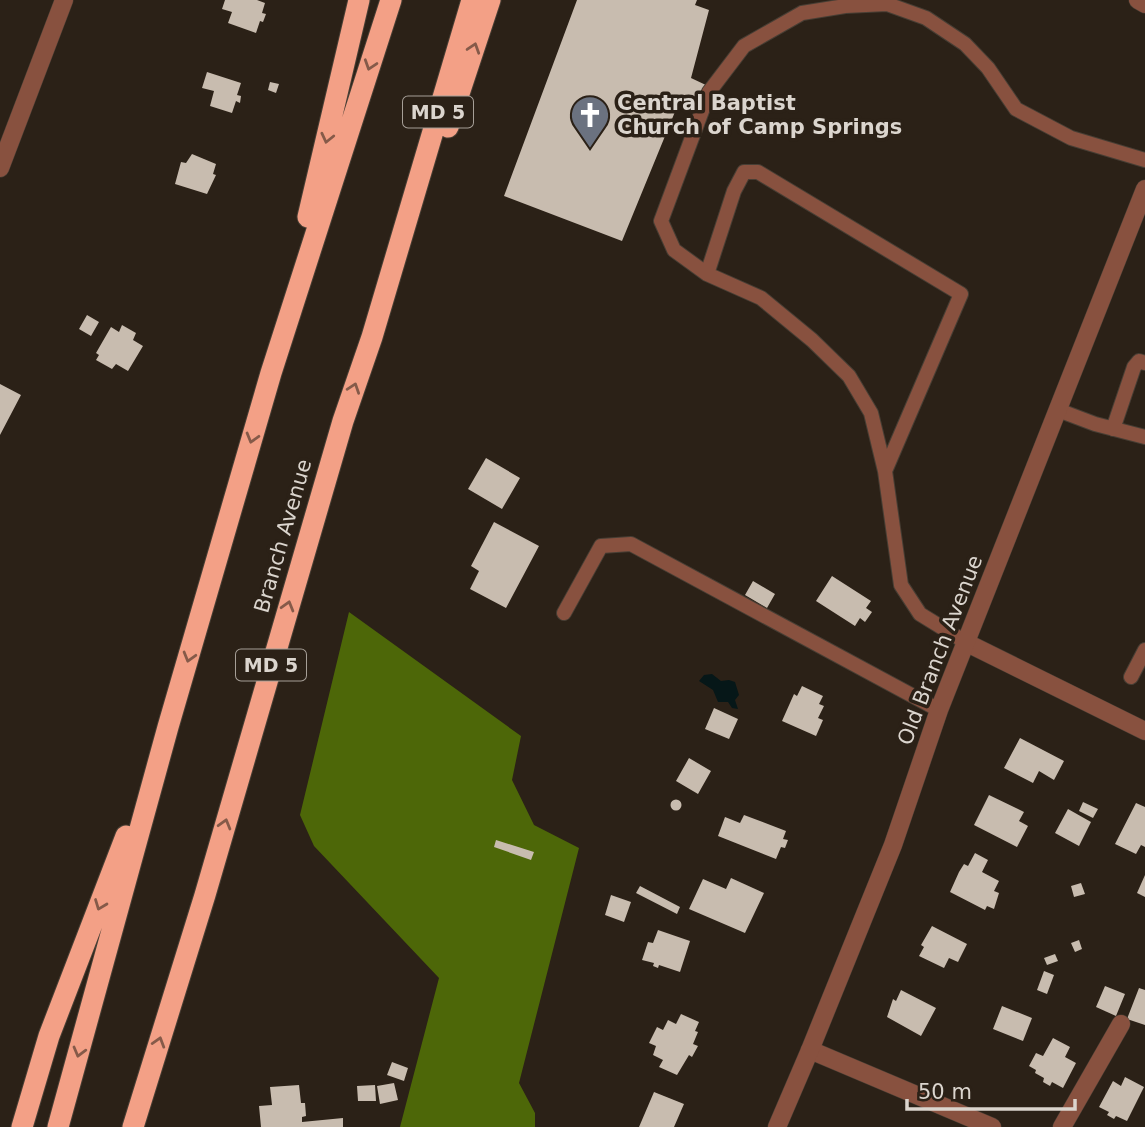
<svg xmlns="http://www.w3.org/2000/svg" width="1145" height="1127" font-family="'DejaVu Sans',sans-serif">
<rect width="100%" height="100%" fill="#2b2117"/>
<path fill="#4d6708" d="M349,612L521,736L512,780L534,825L579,848L519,1083L535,1113V1127H400L439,978L314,846L300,815Z"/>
<path fill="#061718" d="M712,674L721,681L729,680L735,682L739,695L735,700L738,709L732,708L728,702H718L713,690L699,681L704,675Z"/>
<path fill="#c8bcaf" d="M225,0H257L265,3L262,13L266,14L263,22L260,21L256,33L228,23L232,12L222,9Z
M577,0H697L695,5L709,10L691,78L708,86L701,102L685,96L679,102L622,241L504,196Z
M207,72L241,83L237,95L241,96L240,103L236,101L232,113L210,106L214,91L202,88Z
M270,82L279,84L276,93L268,90Z
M192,154L216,164L213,174L216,175L207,194L175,184L181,162L186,163Z
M87,315L99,322L91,336L79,329Z
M122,325L136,333L133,340L143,346L128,371L116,364L112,369L96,360L99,355L96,353L111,327L119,332Z
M0,384L21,395L0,435Z
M486,458L520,478L502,509L468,489Z
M494,522L539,546L506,608L470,589L479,571L471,566Z
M832,576L871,601L866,608L872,612L865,622L860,618L855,626L816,601Z
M753,581L775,594L767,608L745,595Z
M802,686L823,696L819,704L824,706L818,718L823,720L816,736L782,721L794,694L797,696Z
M714,708L738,719L729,739L705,729Z
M1020,738L1064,761L1054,780L1039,771L1033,783L1004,768Z
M689,758L711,771L698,794L676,781Z
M989,795L1024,812L1019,821L1028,826L1017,847L974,825Z
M670.5 805a5.5 5.5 0 1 1 11 0a5.5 5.5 0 1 1-11 0Z
M1083,802L1098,809L1093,818L1079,811Z
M1136,803L1145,807V847L1141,845L1136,854L1115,844Z
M1068,809L1091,822L1079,846L1055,833Z
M744,815L786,831L783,839L788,840L785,848L781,847L776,859L718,836L725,817L740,823Z
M496,840L534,852L531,860L494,847Z
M975,853L988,860L982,872L999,881L994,891L999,893L994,909L987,906L985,910L950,892L959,872L964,864L968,866Z
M1145,875V897L1137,893Z
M731,878L764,893L745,933L689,909L703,879L726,889Z
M1081,883L1085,894L1074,897L1071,886Z
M640,886L680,907L677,914L636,893Z
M611,895L631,902L624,922L605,915Z
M932,926L967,944L958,962L949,958L944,968L919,956L924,947L921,945Z
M658,930L690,941L680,972L659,965L658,968L653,966L654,963L642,960L648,942L653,943Z
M1079,940L1082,949L1075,952L1071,943Z
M1055,954L1058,961L1047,965L1044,958Z
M1044,971L1054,975L1047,994L1037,990Z
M1105,986L1125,994L1116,1016L1096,1007Z
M1139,988L1145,990V1025L1127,1019Z
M901,990L936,1008L921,1036L887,1017L893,999L896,1001Z
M1002,1006L1032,1018L1023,1041L993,1029Z
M681,1014L699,1022L695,1031L698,1032L693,1044L698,1046L692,1057L689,1055L677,1075L659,1067L663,1060L653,1055L656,1046L649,1043L657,1027L663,1030L668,1020L676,1024Z
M1053,1038L1070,1047L1065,1057L1076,1063L1063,1088L1052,1082L1050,1086L1043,1082L1044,1078L1035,1073L1036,1070L1029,1066L1036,1053L1043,1056Z
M392,1062L408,1068L404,1081L387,1075Z
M1125,1077L1144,1087L1127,1121L1116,1116L1114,1119L1107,1115L1109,1112L1099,1107L1113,1081L1121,1086Z
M394,1083L398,1100L380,1104L377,1086Z
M299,1085L301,1103H305L306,1116L302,1117V1122L343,1118V1127H261L259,1106L272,1105L270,1087Z
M375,1085L376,1101H358L357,1086Z
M654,1092L684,1104L674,1127H639Z"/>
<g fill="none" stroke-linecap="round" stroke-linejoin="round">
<g stroke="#473e34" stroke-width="16">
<path id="service" d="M707,274L734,191L744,172H758L961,294L885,471
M1058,410L1095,424L1145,437
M1113,429L1134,367L1139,361L1145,363
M564,613L601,546L631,544L939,710
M967,643L920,614L901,585L885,471L871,413L849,376L812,340L761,298L707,274L674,250L661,221L709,92L744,46L802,13L845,6L887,4L926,18L965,44L988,68L1016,109L1071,138L1145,160
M1131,677L1145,650"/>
</g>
<g stroke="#473e34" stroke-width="19">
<path id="minor" d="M967,643L1145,731
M810,1050L992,1127
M1062,1127L1121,1024"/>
</g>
<g stroke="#473e34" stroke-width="19">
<path id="tertiary" d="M1138,0L1145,4
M0,168L64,0
M777,1127L810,1050L893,845L939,710L1145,189"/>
</g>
<g stroke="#473e34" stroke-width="23">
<path id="motorway" d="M448,127L490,0
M308,217L359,0
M22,1127L49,1036L126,836
M58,1127L168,727L271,373L391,0
M133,1127L205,895L343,421L372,337L472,0"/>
</g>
<use href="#service" stroke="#88513f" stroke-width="14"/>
<use href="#minor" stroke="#88513f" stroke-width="18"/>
<use href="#tertiary" stroke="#88513f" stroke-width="18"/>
<use href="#motorway" stroke="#f3a086" stroke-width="21"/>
</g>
<defs><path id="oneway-chevron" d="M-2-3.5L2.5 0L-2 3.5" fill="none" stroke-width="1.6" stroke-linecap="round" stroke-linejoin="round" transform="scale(1.75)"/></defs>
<g stroke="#855a49">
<use href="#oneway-chevron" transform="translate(474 48) rotate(-72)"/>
<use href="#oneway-chevron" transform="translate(370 65) rotate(108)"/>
<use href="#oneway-chevron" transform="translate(327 138) rotate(103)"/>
<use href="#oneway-chevron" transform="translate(354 388) rotate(-71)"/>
<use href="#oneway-chevron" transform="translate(252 438) rotate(106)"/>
<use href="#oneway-chevron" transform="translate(288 606) rotate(-74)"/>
<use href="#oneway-chevron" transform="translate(189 657) rotate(106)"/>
<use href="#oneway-chevron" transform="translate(225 824) rotate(-74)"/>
<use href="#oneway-chevron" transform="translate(100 905) rotate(111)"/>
<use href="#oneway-chevron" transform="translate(159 1042) rotate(-73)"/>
<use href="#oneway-chevron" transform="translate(79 1052) rotate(105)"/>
</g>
<defs>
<g id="church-pin" transform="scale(2.0125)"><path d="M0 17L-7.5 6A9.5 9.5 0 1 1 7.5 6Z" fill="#6b7280" stroke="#2b2117"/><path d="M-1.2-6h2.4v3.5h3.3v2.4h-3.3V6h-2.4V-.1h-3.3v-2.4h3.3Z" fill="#fff"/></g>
</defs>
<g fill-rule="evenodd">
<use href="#church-pin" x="590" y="115"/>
</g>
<g text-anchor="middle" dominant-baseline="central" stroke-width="7" stroke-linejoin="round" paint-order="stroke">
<g fill="#2b2117" stroke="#a69f97" stroke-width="2">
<rect x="403" y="96.5" width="70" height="31" rx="5"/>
<rect x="236" y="649.5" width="70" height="31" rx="5"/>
</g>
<g font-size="19" font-weight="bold" fill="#dbd5ce">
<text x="438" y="112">MD 5</text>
<text x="271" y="665">MD 5</text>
</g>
<g font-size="21" font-weight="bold" fill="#dbd5ce" stroke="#2b2117" text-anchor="start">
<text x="617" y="103">Central Baptist<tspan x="617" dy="24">Church of Camp Springs</tspan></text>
</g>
<g font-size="21" fill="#dbd5ce" stroke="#2b2117">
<text transform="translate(283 536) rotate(-74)">Branch Avenue</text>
<text transform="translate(940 650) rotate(-69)">Old Branch Avenue</text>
</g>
</g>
<path d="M907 1099v10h168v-10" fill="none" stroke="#dbd5ce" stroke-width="3.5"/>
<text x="918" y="1099" font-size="21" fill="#dbd5ce" stroke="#2b2117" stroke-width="5" paint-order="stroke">50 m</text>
</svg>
